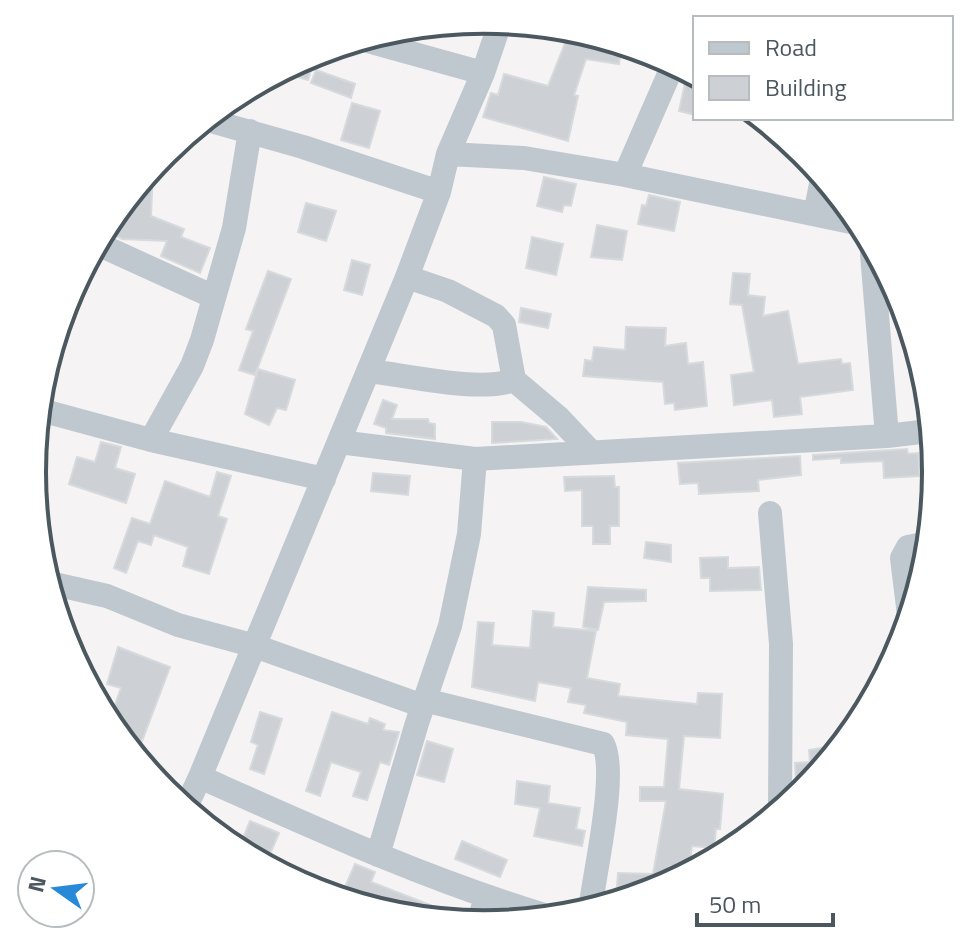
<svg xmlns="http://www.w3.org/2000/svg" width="969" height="945" font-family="'Titillium Web',sans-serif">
<rect width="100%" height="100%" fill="#f5f3f3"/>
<path fill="#cdd0d4" stroke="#d7dadd" stroke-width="2" d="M566,41L621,50L619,64L586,59L574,95L578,96L568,141L483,117L491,93L498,95L504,74L548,86Z
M316,53L308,80L284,73L312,54Z
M316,70L355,84L351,98L311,83Z
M687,74L695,79V115L679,111Z
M352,103L380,111L369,148L341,140Z
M153,170L151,216L184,229L181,237L210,248L200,273L161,256L167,241L122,239L116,236L117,224Z
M544,177L576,184L571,206L564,205L562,212L537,206Z
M649,195L680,202L674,231L638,224L642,205L646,206Z
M306,203L336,211L326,241L298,232Z
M597,225L627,231L622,260L591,257Z
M532,237L563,244L556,275L526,268Z
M352,260L370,265L362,295L344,290Z
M268,271L291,279L255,375L239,370L253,331L246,329Z
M733,273L750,274L748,295L765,297L763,316L788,311L798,364L841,359L842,364L850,363L853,390L800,397L802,414L774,417L772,400L734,405L731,375L754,372L742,305L730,304Z
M521,308L551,314L548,328L519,322Z
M626,327L666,328L665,346L686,343L688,364L703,362L707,406L675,410L674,403L665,404L663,382L583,376L585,360L592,361L594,347L625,350Z
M258,369L295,380L286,410L277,408L269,425L245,414Z
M383,400L397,405L392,419H428L429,423L435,424V439L386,433V428L374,424Z
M492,422H521L546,427L557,439L492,443Z
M101,442L121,447L115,468L135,474L126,503L69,484L77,457L95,462Z
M907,449L908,454L918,453L920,476L884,478L883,461L841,463V458L813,460V455Z
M800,456L801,475L758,480L759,491L699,494L698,483L680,484L678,463Z
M217,472L231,476L218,516L227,519L209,574L183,566L188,547L154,535L151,545L138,541L126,573L114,568L132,518L150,524L165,481L210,497Z
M373,473L410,476L408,495L371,491Z
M614,476L615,487H619V526H610V544H593V526H582V490L565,491L564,477Z
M646,542L671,545V562L644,558Z
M728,557V568L759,567L761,590L710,591V578H701L700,558Z
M588,587L646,590V601L604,602L598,630L583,627Z
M533,611L554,613L553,627L596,631L587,678L620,684L618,696L697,704L698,693L722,694L720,738L684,736L679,789L723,794L720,829H716L714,848L692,846L689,868L669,866L666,885L661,888L617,886L618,873L653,874L666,801H640V787H664L668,739L626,735L627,722L584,713L586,705L568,702L571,688L538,682L535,701L472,687L478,622L494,623L492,645L530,648Z
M118,647L170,667L142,741L127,736L112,713L121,688L107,684Z
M260,712L282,719L264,774L250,769L258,745L251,742Z
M332,712L368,724L370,718L385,724L383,730L399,732L389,765L380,762L367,800L353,796L361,772L331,762L320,796L306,791Z
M427,741L453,749L444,782L417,775Z
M827,747L828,757L812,781L796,782L795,763L810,762L809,750Z
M517,781L550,786L548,803L580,808L576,829L585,831L582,846L534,836L540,808L515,804Z
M250,821L279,833L267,861L241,843Z
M462,841L507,860L500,877L455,859Z
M355,864L375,872L371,882L438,908L436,915L341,896Z"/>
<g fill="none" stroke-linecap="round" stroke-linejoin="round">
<path stroke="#bfc8ce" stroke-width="24" d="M371,42L483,73
M211,121L303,147L439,192
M448,154L524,158L625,175L851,222
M625,175L673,65
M815,214L822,179
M102,246L214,297
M872,254L887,436
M407,277L448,291L496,316L504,325L514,380L559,418L591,452
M368,371C407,375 479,393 514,380
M44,411L151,440L324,479
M151,440L192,366L202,340L234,228L250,131
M339,442L475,459L887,436L929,431
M770,513L781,644L780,809
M54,584L107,596L178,625L255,646L423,706
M909,615L902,558L908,547L923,544
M424,700L603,744C618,771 595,870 591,904
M200,777C312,827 423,878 541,914
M186,807L200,777L407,277L439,192L448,154L483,73L500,23
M378,855L417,723L450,626L469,534L475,459
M478,924L486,897"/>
</g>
<path d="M0 0H969V945H0ZM46 472a438 438 0 1 1 876 0a438 438 0 1 1-876 0Z" fill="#fff" fill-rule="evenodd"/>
<path fill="none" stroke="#4b585f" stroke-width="4" d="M46 472a438 438 0 1 1 876 0a438 438 0 1 1-876 0Z"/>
<rect x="693" y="16" width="260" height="104" fill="#ffffff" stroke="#b7bcbf" stroke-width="2"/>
<rect x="709" y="42" width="40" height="12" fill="#bfc8ce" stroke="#b7bcbf" stroke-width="2"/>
<text x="765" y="56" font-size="24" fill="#4b585f">Road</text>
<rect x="709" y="76" width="40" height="24" fill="#cdd0d4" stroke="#b7bcbf" stroke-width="2"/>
<text x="765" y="96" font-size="24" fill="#4b585f">Building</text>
<g transform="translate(56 889) rotate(284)"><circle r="38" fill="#ffffff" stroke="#b7bcbf" stroke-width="2"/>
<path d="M0-6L14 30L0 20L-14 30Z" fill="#2989d9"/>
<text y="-12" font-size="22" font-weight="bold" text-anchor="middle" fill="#4b585f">N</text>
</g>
<path d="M697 913v12h136v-12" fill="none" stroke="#4b585f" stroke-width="4"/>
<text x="709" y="913" font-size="24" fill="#4b585f" stroke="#ffffff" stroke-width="6" paint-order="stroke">50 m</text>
</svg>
